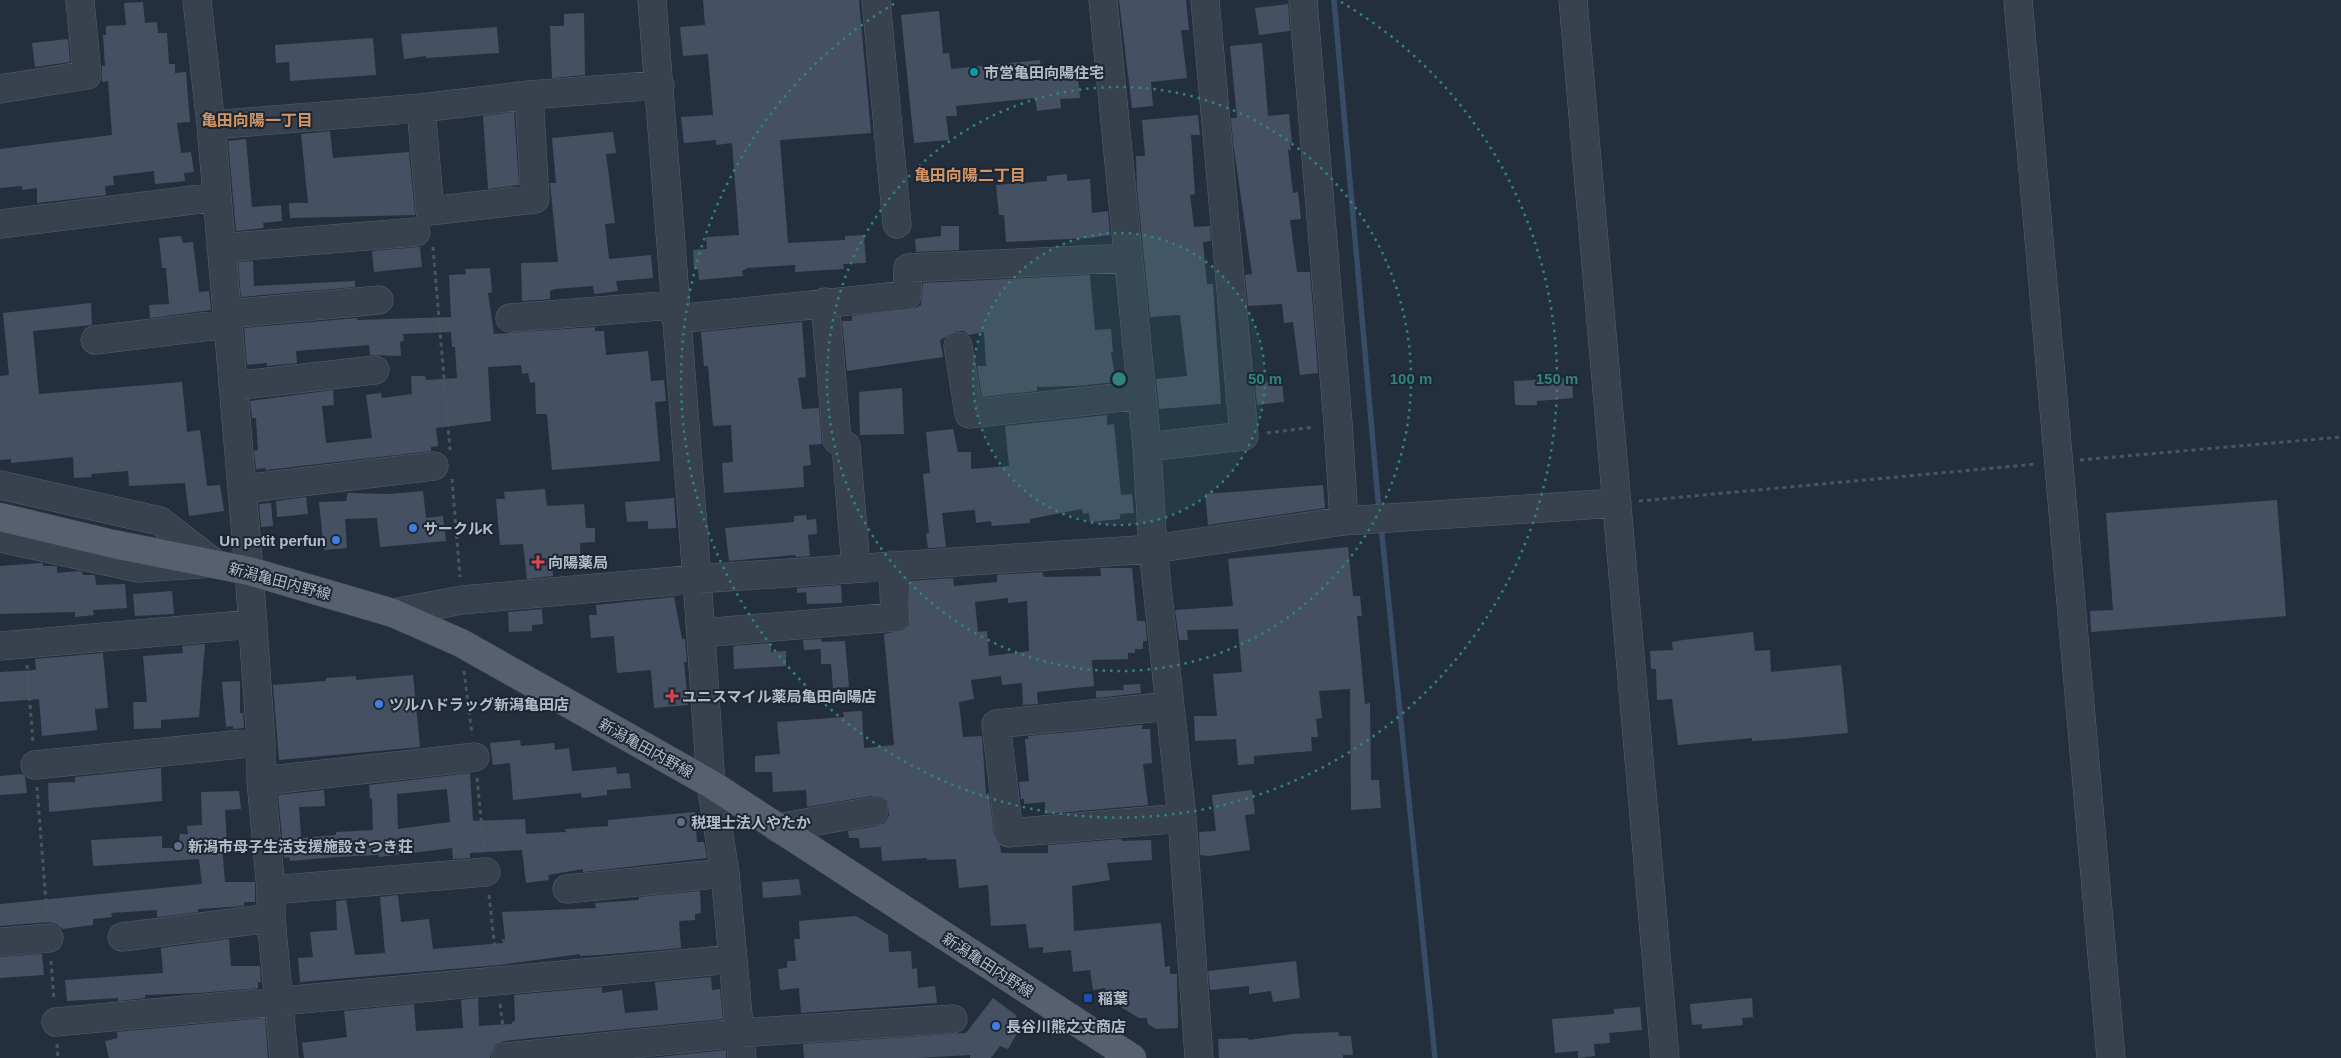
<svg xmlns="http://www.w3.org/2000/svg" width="2341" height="1058" font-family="Helvetica,'Noto Sans JP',sans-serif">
<rect width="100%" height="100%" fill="#242f3e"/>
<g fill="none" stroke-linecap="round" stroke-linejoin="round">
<path stroke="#394c67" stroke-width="5.5" d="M1334,0L1379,511
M1381,525L1435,1058"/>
</g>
<path fill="#455162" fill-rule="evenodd" d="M703,0H859L871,133L780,140L788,243L845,240V236L864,235L866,263L843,264L844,269L795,272V265L748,268L742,271L743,276L699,280L698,269H694L693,250L707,249L706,237L739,235L732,143L716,145V140L684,143L681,117L713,115L708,54L683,56L680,27L705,25Z
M1119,0H1186L1189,30H1181L1187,78L1151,82L1153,106L1132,108Z
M143,2L145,23L157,22L158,33H167L169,64H175V73L186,72L190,122L177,123L181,153L191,152L194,172L184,173L185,181L155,184L154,171L113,176L114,185L105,186L106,195L37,203V188L22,190V186L0,188V149L112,135L108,81L102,82V66H105L103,35H106V26L126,25L124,3Z
M1288,4L1290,31L1259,35L1255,8Z
M939,11L943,54L949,53L951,69L1040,60L1041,70L1077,66L1080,98L1060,99L1061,108L1037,111L1035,98L956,106L957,116H946L949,140L914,143L901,15Z
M584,13L585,75L552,78L550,26H564V14Z
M497,27L499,53L426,58V56L404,59L401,34Z
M373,38L376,75L290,81L289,62L276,63L275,45Z
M68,39L70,62L35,67L32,43Z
M1262,43L1268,116L1289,114L1292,143H1290L1291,150H1288L1293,193L1298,192L1301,219L1290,220L1297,272H1310L1318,373L1300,375L1293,322L1284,323L1282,304L1248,306L1245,275L1252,274L1233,142L1231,118H1237L1230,46Z
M514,112L519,185L488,189L483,116Z
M1198,115L1200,135H1191L1195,194L1190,195L1194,227L1210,226L1211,241L1203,242L1207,284H1213L1221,404L1159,409L1156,379L1187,376L1180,315L1150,317L1137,189L1136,156H1145L1142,120Z
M330,131L333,158L409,152L415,215L290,218L289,203H308L301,134Z
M613,132L616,153L606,154L615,223L605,224L609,259L651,255L653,278L616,281L618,291L594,294L593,286L555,289L550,291V299L522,301L521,263L558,262L550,183H556L552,138Z
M246,139L252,207L281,205L282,221L263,223L264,228L236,231L228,141Z
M1067,174V181L1090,179L1092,213L1108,211L1110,235L1089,238L1006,242L1004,215H999L996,185L1047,181V176Z
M941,226H959V250L916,252L915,239L941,236Z
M181,236L183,243L193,242L199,292L209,291L211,310L150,318L149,305L169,304L166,268H162L159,238Z
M420,247L422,267L374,272L372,251Z
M253,261L254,286L355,281V287L241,297L238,262Z
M490,268L492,292L488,293L494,334L595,327V331H604L606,355L648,351L651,381L664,380L666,401L655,402L660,461L552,470L547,414H536L535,382L530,383L528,373L522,374L521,365L488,367L491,421L436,428L438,446L431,447V451L266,470L265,468L256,469L254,451L258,450L256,418H252L250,401L333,390L334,405L322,406L326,443L372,438L366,395L381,393L382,398L412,394L411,376H425L426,380L457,378L455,347H452L451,332L403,334L404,341L400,342L401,356L370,355L369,345L296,351L297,363L267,366V363L247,365L244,328L357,318V320L451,317L449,275L466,274L465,269Z
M1090,275L1095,330L1111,329L1113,352H1111L1116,382L1077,386L1037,387V391L982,397L977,366H986L984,332L969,335L963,331H956L940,340L943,357L847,371L842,321H852V316L915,308L921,305L923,283Z
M91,303L92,325L33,331L39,394L182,382L187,432L200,430L207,486L220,485L224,511L189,516L185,483L129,486L128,471L91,474L92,477L74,478L73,457L11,463V459L0,460V376L9,375L3,313Z
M802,322L806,377L798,378L802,409L819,408L822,444L809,445L811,465L803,466L804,487L724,493L722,463L733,462L731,425L713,426L708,366H704L701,332Z
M1572,378L1573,398L1537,401V405H1515L1514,381Z
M1282,380L1284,402L1257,405L1255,383Z
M902,388L904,434L860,435L859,392Z
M1107,415V425L1114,424L1121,495L1132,494L1134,513L1120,514V519L1090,522L1089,513L1083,514L1082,509L1030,519V523L992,526L991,521L976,523L975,510L942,513L946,547L928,548L926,534L929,533L923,474L930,473L926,432L953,429L958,452H971V469L1009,466L1005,426Z
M1323,485L1325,508L1208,525L1205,494Z
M545,489L547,506L584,504L586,528H595V542L580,543L581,562L552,564L553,576L527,579L523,544L500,545L496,499H505L504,492Z
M423,491L426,518L443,516L446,541L380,547L377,518L345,519L347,548L324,550L319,502L346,501L348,493L390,494Z
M306,497L308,514L277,517L276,501Z
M674,498L676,528L648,529V521L627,522L625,502Z
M2277,500L2286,616L2091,632L2090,611L2113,610L2106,513Z
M271,503L273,526L261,527L259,504Z
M806,515L807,520L816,519L817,534L808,535L810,556L796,557L795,555L729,561L725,528L794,522V516Z
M1348,547L1353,596H1360L1362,616H1357L1365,704L1370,703L1371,780H1379L1381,808L1351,810L1350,689L1319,691L1322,718L1316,719L1318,737H1311L1312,751L1254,756V764L1238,765L1236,739L1195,741L1194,716H1217L1213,674L1242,672L1238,629L1187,630L1188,640H1179L1175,610L1233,606L1228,559Z
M40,563H43V566H57V573L79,571L82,572L83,575H95L96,585L125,584L127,608L93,610L94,615L75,617V612L0,614V566Z
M1100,568H1132L1137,621H1145L1147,641H1143V649H1135V653H1128V659L1092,660L1094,686L1037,692L1038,704L1023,705L1022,683L1002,685L1001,676L971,680L974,699L959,702L963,737L982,736L986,794L989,793L994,835L1000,845L1001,853H1048V845L1121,839L1122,841L1151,840L1152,860L1107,863L1110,880L1072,886L1074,931L1161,923L1165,967L1170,966V974H1177L1178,1028L1156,1029L1148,1024L1147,1018H1139L1119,1006L1118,993L1106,995L1105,988L1093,990L1090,970L1073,972L1071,950L1043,953V947L1029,948L1026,924L991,926L988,885L959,888L956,859L927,860V858L882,861L881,847L860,848L859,838H849L848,831L877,826L884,823L889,816V809L886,801L880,797L871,796L807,807L806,790L773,792L772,772H755V756L780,754L777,722L844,717L843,712L862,711L864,748L894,745L884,634L903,630L909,624V581L953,578L954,586L997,582V575L1042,572L1044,577L1101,576ZM1008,598V603L1027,601L1029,651L989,656L987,631L978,632L975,602Z
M841,585L842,603L807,604L806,592L797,593V588Z
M172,591L174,614L135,616L133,594Z
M674,597L682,639H685L687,662H684L688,705L654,708L651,670L617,673L614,636L591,638L589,615H597L596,605Z
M542,609L543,624L532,625V631L509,632L508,612Z
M1753,632L1755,651L1770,650L1771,672L1841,665L1848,733L1783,739L1752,741V738L1678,745L1672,699L1657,700L1656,669H1651L1650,651L1673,650L1672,642L1683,640Z
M821,639L822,642L845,641L849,687L833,688L831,664H821V649L804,650L803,640Z
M771,643V652L786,651V666L734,669L733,646Z
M205,644L199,717L161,720V728L134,729L133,702H147L143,656L183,653L182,646Z
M103,653L108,708L95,709L97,730L42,736L39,699L0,702V672L36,670L35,659Z
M413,675L420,747L279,760L273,685L326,681V678L356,676V680Z
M240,681V713H243L244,728L233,729V726L226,727L222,682Z
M1140,684L1141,693L1096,698V691L1124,690L1123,685Z
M1142,725V729H1150L1152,763L1143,764L1148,805L1045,814V802L1024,804V799H1021L1019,782L1029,781L1025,739H1028V736Z
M520,740L521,746L554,743L555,750L569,748L572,771L616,767L617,774L629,773L631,788L607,790V795L582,798L581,793L513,800L510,763L493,765L490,743Z
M161,768L162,801L49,812L48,783L75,782V777Z
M470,773L473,821L525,819L526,834L566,832L565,829L608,826V820L695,812L697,842H704L707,858L583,872V869L548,875L549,880L526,883L522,850L470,853V858L453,859L452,848L379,857V855L337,857L290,861L289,857L284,858L278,795L324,790L325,806L299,807L301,838L336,835V832L373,830L372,798L370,799L369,785ZM447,789L450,822L398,829L397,794Z
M22,774L25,776L27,793L0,795V776Z
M1252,790L1255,814L1245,815L1250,850L1209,856L1200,855L1199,832L1216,831L1212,795Z
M239,791L241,809L225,810L227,845L222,846L225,882H255V902H244V906L198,909V912L157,917V910L111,913L112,917L93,919V925L62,929L56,924L48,922L0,926V904L202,884L199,859L93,866L91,840L162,836V848H178L180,834H188L187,826L202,825L201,792Z
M799,879L801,895L763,898L762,882Z
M700,891L701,913L695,914V920L679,921L681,948L599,955L580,956V954L499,965L300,982L298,958L313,957L310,932L337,930L336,901L346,900L355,955L385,953L380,897L398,895L401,922L429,919L433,949L503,943L502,939H505L502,912L596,908L595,903L639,900V897Z
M856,916L888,935L889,952L911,951L912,969L917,968L918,988L935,986L937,1003L801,1013L799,988L780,990L778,969L787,968V961H796L794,939H800L799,921Z
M229,939L231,966H260L261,982H258V988L199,993L145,995V998L118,1001V998L67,1001L65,980L163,973L161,948Z
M42,954L44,975L0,978V957Z
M1296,961L1300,998L1273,1002L1271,991L1249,994V986L1210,990L1208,971Z
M711,977L712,990L720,989L723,1019L504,1041L496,1045L492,1051L490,1058H304L302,1043L347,1037L344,1011L414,1004L416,1031L463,1028L461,1000L478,998L479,1026L512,1024V1022L515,1021L514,995L602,987V993L622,990L625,1013L658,1010L655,982Z
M993,998L1017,1016L1014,1022L1021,1027L1008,1049L1000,1046L991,1058H970V1055L918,1058H804L803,1044L966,1033Z
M1752,998L1753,1017L1742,1018L1743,1025L1702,1029V1024L1692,1025L1690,1004Z
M1640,1007L1642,1030L1609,1033L1610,1043L1594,1044L1595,1056L1578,1058V1051L1555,1053L1552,1019L1614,1014V1009Z
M265,1018L268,1058H109L105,1041L118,1038L117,1032Z
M1338,1032L1339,1036H1351L1353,1055H1343V1058H1219L1218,1039L1248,1038L1249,1040L1293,1034Z
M726,1050V1058H649Z"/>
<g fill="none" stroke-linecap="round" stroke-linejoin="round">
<g stroke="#565f6c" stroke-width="29">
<path id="minor" d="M197,0L211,125L249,571L261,742V781L271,890V918L284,1058
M652,0L697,579L711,784L725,873L742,1058
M876,0L897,224
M1103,0L1147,447L1153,549L1182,818L1199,1058
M1303,0L1338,423L1344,521
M1573,0L1665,1058
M2018,0L2111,1058
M0,89L87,75L80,0
M421,108L430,211L535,199L529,95
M211,125L421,108L529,95L660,85
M0,224L217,197
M221,248L416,232
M825,302L837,440L846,446L856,567
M227,314L379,300
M510,318L674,305
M676,319L907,295L908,268L1128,258
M95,340L228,324
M958,346L969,414L1142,395
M233,386L375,370
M1147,447L1244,436L1205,0
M0,485L160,521L214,563L138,568L0,538
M242,489L434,466
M393,613L462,600L697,579L1153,549L1344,521L1617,503
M701,633L895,617L893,565
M0,646L253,624
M1170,706L996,724L1009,833L1182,818
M35,765L261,742
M261,781L475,757
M777,828L874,811
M567,889L725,873
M271,890L486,872
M122,937L271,918
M0,942L49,938
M56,1022L733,959
M506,1057L739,1033L953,1019"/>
</g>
<g stroke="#414a57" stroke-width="29">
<path id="major" d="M0,517L113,544L249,571L393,613L461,643L711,784L1132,1058"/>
</g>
<path stroke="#44595c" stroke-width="3" stroke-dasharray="4 4" stroke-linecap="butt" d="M433,247L450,450
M1267,433L1315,427
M2080,460L2341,437
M452,479L460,577
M1639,501L2037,464
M27,665L33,743
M464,671L472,735
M477,778L484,849
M37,787L47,915
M489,895L496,958
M51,961L54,1000
M500,1004L504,1035
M57,1044L58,1058"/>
<use href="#minor" stroke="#38414e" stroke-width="28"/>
<use href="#major" stroke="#56606e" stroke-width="28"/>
</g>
<circle cx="1119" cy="379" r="146" fill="#308480" fill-opacity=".12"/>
<g fill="none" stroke="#308480" stroke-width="2.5" stroke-dasharray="2.5 5">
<circle cx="1119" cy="379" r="146"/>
<circle cx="1119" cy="379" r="292"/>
<path d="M1341 2A438 438 0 1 1 897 2"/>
</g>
<circle fill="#0f9aa8" stroke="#1d2633" stroke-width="2" cx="974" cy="72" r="5"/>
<g fill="#3f7fe0" stroke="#1d2633" stroke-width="2">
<circle cx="413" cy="528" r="5"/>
<circle cx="336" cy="540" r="5"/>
<circle cx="379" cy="704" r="5"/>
<circle cx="996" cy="1026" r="5"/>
</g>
<g fill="#e0444e" stroke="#1d2633" stroke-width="2">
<path d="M535.5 554.5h5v5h5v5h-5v5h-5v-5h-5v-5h5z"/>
<path d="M669.5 688.5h5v5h5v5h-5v5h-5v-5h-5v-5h5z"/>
</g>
<g fill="#5c6f8a" stroke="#1d2633" stroke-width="2">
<circle cx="681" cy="822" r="5"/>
<circle cx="178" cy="846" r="5"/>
</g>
<rect fill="#1a4fb4" stroke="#1d2633" stroke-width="2" x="1083" y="993" width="10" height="10" rx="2.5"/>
<g text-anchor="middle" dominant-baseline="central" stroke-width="4" stroke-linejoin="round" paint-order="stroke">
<g font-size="15" font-weight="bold" fill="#b4bcc9" stroke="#1d2633" text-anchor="start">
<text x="984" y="72">市営亀田向陽住宅</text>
<text x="423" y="528">サークルK</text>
<text x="326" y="540" text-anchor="end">Un petit perfun</text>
<text x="548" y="562">向陽薬局</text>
<text x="682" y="696">ユニスマイル薬局亀田向陽店</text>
<text x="389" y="704">ツルハドラッグ新潟亀田店</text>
<text x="691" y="822">税理士法人やたか</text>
<text x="188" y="846">新潟市母子生活支援施設さつき荘</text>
<text x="1098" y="998">稲葉</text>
<text x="1006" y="1026">長谷川熊之丈商店</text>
</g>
<g font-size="15" fill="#b4bcc9" stroke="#1d2633">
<text transform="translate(280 581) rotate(15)">新潟亀田内野線</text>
<text transform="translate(646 748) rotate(29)">新潟亀田内野線</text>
<text transform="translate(988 965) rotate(33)">新潟亀田内野線</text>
</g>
<g font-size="16" font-weight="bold" fill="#d59563" stroke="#1d2633">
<text x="257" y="120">亀田向陽一丁目</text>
<text x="970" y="175">亀田向陽二丁目</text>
</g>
</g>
<circle cx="1119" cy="379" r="8" fill="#308480" stroke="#1d2633" stroke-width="2.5"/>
<g font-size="15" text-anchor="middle" font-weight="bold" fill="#308480" stroke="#1d2633" stroke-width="4" stroke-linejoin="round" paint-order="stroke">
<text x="1265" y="384">50 m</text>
<text x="1411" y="384">100 m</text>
<text x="1557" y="384">150 m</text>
</g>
</svg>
